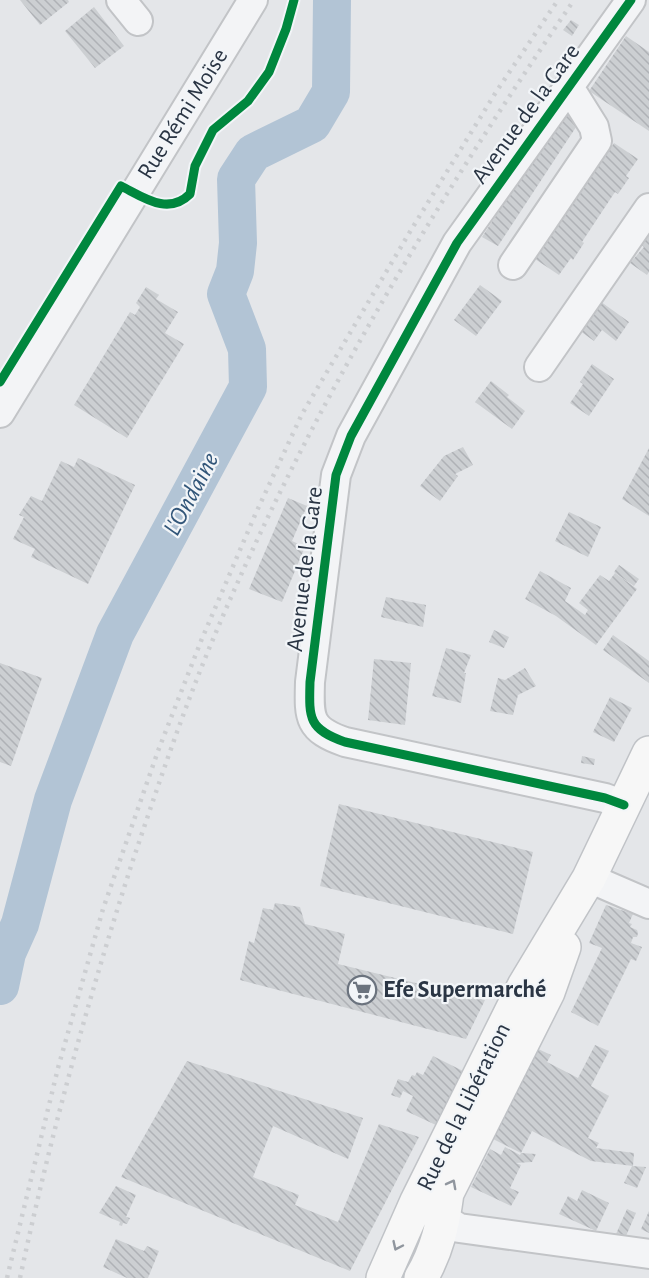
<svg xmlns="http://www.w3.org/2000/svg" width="649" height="1278" font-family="'Alegreya Sans',sans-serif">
<defs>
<pattern id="building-back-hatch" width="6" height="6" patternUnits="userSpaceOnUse" patternTransform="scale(1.5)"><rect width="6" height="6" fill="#cccfd2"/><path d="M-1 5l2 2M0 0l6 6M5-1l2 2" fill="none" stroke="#afb2b6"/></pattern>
</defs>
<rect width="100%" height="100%" fill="#e4e6e9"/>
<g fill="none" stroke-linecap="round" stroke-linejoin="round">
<path stroke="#b2c4d5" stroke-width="38" d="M0,986L7,953L20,924L53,800L115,634L248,387L247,349L226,294L235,271L238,243L236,179L253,153L312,124L331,92L332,0"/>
</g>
<path fill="url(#building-back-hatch)" d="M20,0H68L69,2L40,25Z
M94,7L124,46L95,68L65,31Z
M571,20L579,25L572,36L563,30Z
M626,36L649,52V131L589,91Z
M565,110L580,121L498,246L482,237Z
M614,143L638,159L626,176L629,178L618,194L615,192L582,242L584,243L573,260L571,258L559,275L535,259L546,243L542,241L561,213L565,215L585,186L581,184L599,157L603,160Z
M649,229V272L647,275L630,263L644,247L637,242Z
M480,285L502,301L476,336L454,320Z
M146,287L159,295L156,299L178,312L165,333L184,344L127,438L74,405L130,312L135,315L140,307L136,303Z
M597,299L629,322L616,341L602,330L594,341L576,328Z
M592,364L614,379L589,416L570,403L583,384L580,382Z
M491,381L509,395L507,397L525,411L512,429L475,402Z
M463,447L473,465L455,474L458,476L440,501L420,486L444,456Z
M649,448V516L622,499Z
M78,458L135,485L88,584L31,557L35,549L13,539L24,517L19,515L31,496L42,501L61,461L74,467Z
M288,498L307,506L292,541L305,547L282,602L249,589Z
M569,512L601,527L588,557L555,541Z
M619,565L639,579L634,586L614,572Z
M540,571L571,588L565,601L585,615L588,610L579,603L600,575L609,581L615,573L637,589L596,645L556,616L525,599Z
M386,597L426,605L423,627L381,617Z
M494,630L509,637L504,648L489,642Z
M613,635L649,661V683L603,650Z
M446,648L471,655L464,673H466L461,703L432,696Z
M374,659L411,663L405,725L368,720Z
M0,663L42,678L11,766L0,762Z
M525,668L536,686L518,695L513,715L490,711L498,678L505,680Z
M610,697L632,708L614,742L593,732Z
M582,756L595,759L594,765L581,763Z
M339,804L533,852L513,934L320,886Z
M275,903L300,907L305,924L345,934L338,964L485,1000L466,1039L240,980L249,941L254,943L263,908L273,910Z
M606,905L633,914L629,923L632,924L630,927L637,930L638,933L637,937H633L631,943L642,947L636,961L631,959L598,1026L571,1012L602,948L589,943Z
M595,1045L609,1051L591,1086L609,1096L588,1138L599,1143L596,1148L634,1153L633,1166L591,1161L532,1131L521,1153L491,1138L536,1048L551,1055L547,1062L578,1078Z
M433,1056L465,1072L438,1126L406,1111L413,1096L403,1091L400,1098L391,1095L398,1079L408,1082L412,1075L415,1076L417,1072L423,1075Z
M187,1061L363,1118L348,1159L273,1126L253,1177L299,1195L295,1205L338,1222L379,1124L419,1137L350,1271L121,1177Z
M505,1147L520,1155L521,1153L536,1154L532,1162L516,1163L521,1165L510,1188L519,1192L511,1206L471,1187L490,1149L501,1155Z
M632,1166L646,1167L637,1188L624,1183Z
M116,1186L136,1195L126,1217L130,1218L127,1224L123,1223L122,1226L119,1225L120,1222L99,1213Z
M582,1190L609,1203L596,1231L559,1214L568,1196L577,1201Z
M627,1209L636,1213L626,1236L616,1234Z
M649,1211V1233L641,1229Z
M116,1239L144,1251L147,1246L159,1251L148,1278H127L103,1267Z"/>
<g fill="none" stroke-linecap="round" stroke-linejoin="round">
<g stroke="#c2c4c7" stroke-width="32">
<path id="minor" d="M121,0L138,21
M513,265L597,141L594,127L569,87
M539,367L649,208
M0,413L253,0
M624,805L605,798L345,742C308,729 309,718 310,682L336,475L351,436L457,243L631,0
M589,878L649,904
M425,1207L459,1228L649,1254"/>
</g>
<g stroke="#c0c3c7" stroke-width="36">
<path id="major" d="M383,1278L417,1201L524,986L589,878L649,753
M421,1278C437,1251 443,1224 447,1193L548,992L564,947"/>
</g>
<use href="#minor" stroke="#f3f4f6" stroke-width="28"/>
<use href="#major" stroke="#f7f7f7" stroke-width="33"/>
<path stroke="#ccced1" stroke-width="4.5" stroke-dasharray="3 6" stroke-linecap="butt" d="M7,1278L58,1068L103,909L158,751L201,641L255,515L302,414L411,230L496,92L558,0
M20,1278C50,1137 88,1000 132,863C157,789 181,716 211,644C306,416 435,203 574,0"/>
<g stroke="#f2f5f8" stroke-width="13">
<path id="cycleway" d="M0,382L121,186C143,197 168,216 190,194L195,166L213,130L248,101L269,72L286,29L294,0
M624,805L605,798L345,742C308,729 309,718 310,682L336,475L351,436L457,243L631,0"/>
</g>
<use href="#cycleway" stroke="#00873e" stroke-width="9"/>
</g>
<defs><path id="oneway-chevron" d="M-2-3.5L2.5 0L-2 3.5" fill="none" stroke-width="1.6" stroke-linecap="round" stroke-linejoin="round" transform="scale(1.5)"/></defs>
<g stroke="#90969e">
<use href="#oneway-chevron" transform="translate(452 1184) rotate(-62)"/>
<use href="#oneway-chevron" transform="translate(397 1246) rotate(115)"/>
</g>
<defs>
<g id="supermarket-ring" transform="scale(1.5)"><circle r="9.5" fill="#f2f5f8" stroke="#6b737e" stroke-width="1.5"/><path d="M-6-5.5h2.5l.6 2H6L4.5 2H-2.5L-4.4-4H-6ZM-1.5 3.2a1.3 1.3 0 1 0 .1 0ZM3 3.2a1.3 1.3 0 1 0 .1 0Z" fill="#6b737e"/></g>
</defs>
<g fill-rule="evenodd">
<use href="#supermarket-ring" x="362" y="990"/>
</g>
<g text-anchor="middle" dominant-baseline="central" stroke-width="4.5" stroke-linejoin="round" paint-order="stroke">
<g font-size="24" fill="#2a3544" stroke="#f2f5f8">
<text transform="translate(183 114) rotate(-58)">Rue Rémi Moïse</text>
<text transform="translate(526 114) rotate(-54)">Avenue de la Gare</text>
<text transform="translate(305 569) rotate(-83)">Avenue de la Gare</text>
<text transform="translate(464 1107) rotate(-64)">Rue de la Libération</text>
</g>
<g font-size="24" font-weight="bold" fill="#2a3544" stroke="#f2f5f8" text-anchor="start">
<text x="383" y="990">Efe Supermarché</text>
</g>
<g font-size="26" font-style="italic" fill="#325679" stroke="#f2f5f8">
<text transform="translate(191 494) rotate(-62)">L'Ondaine</text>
</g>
</g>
</svg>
